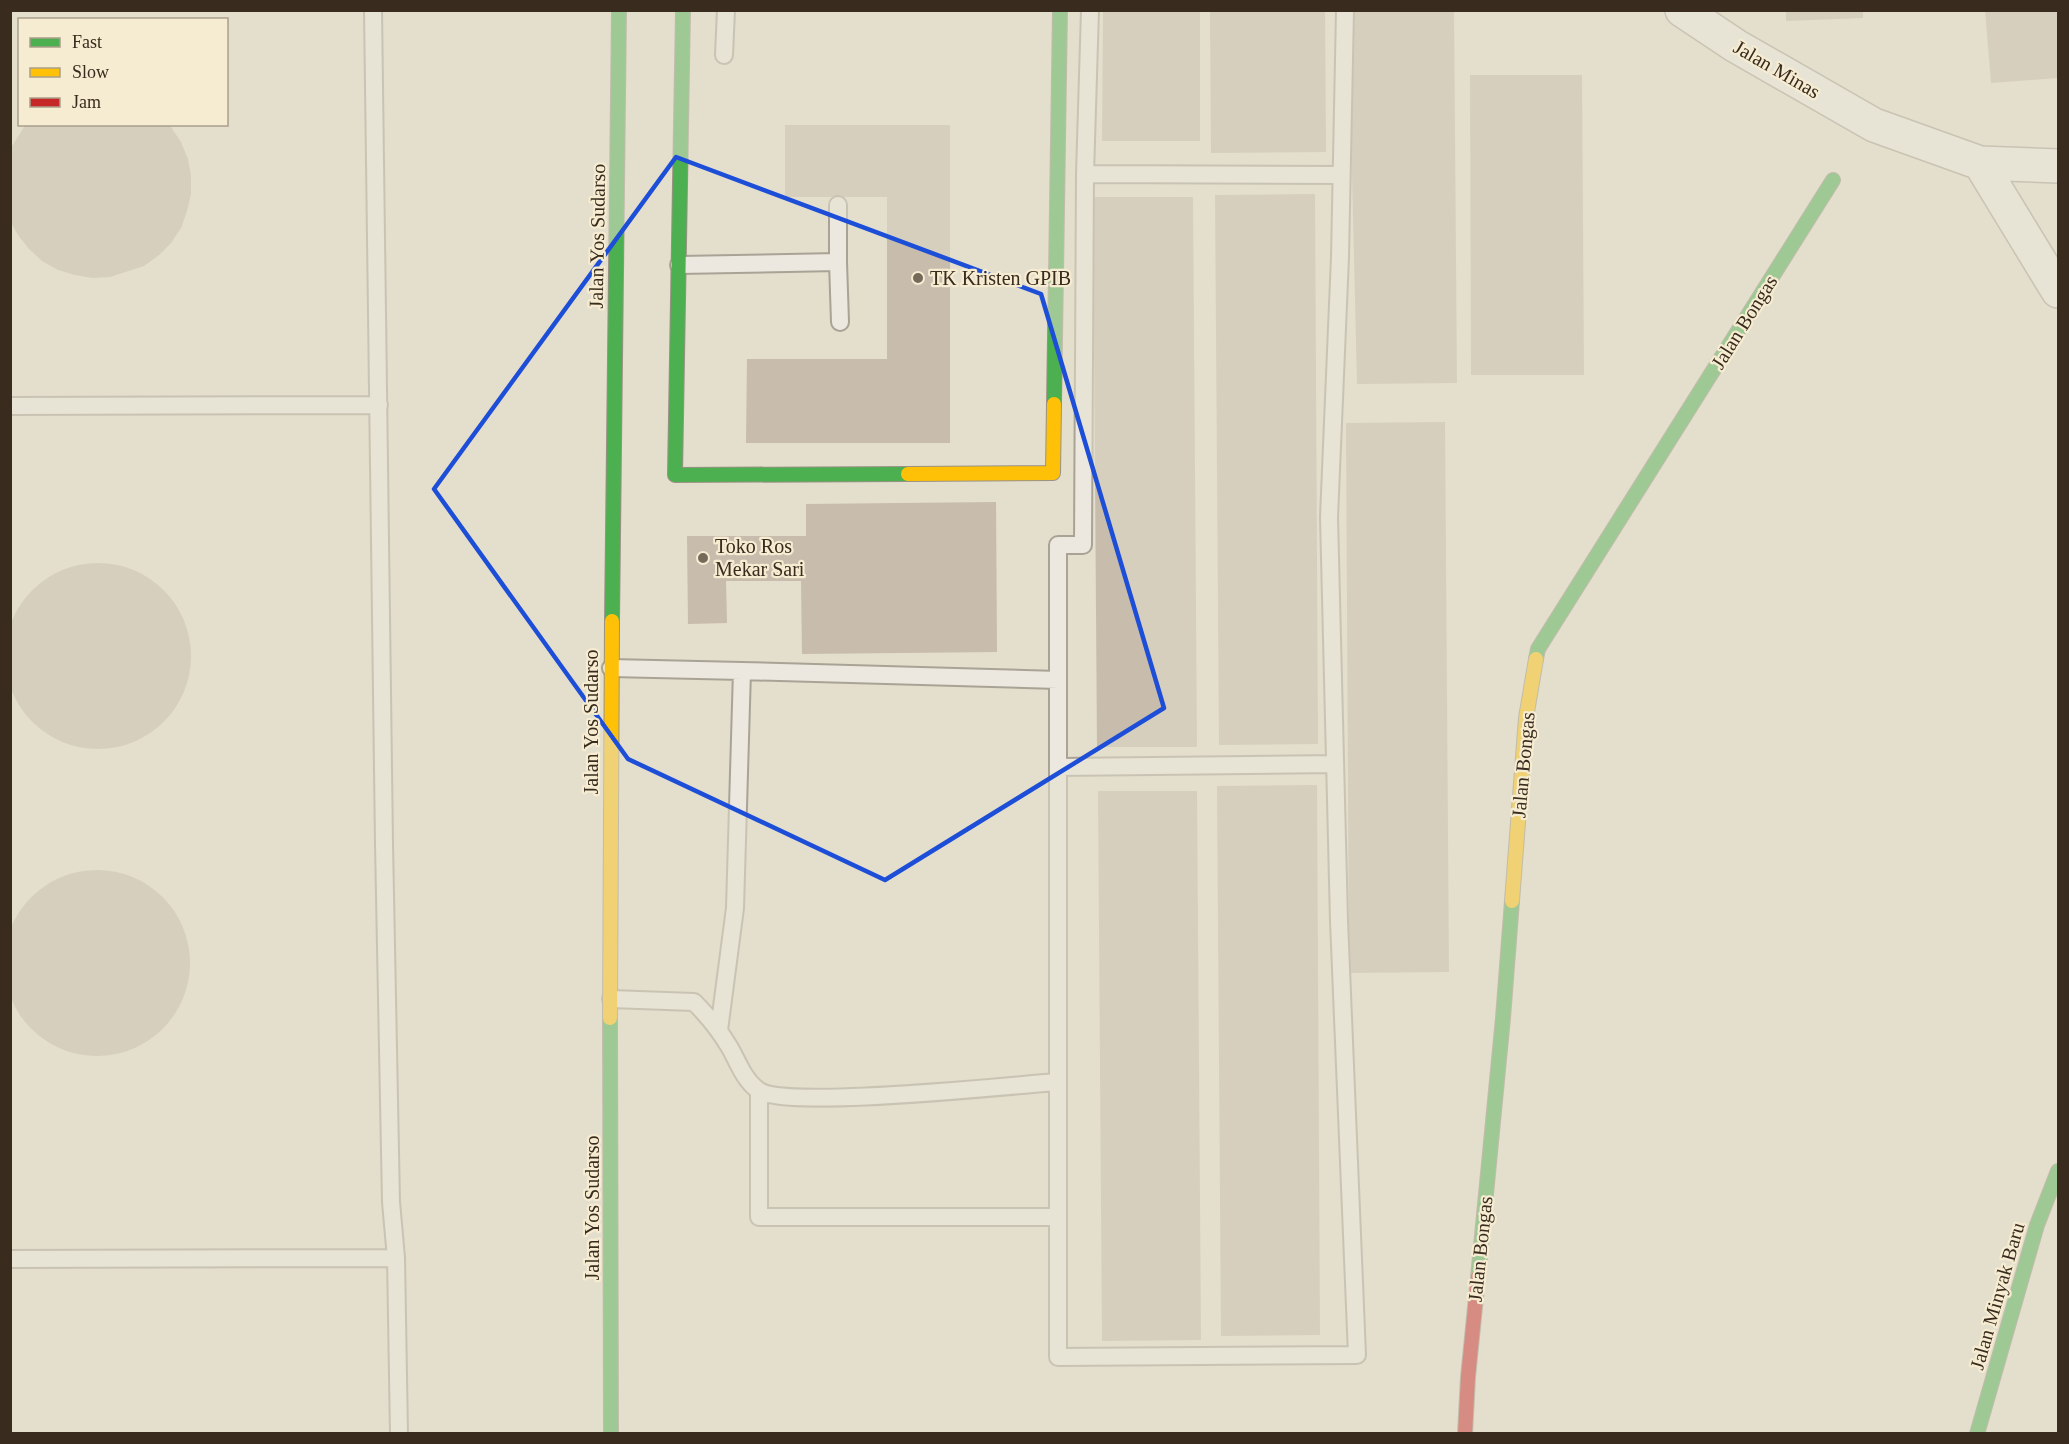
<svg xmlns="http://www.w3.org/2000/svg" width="2069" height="1444" font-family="'Times New Roman',serif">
<rect width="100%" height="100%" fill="#e4decc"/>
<path fill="#c8bcad" d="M1103,10H1200V141H1102Z
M1210,10H1325L1326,152L1211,153Z
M1352,10H1454L1457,383L1357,384L1352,174Z
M1786,10H1863V18L1786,21Z
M1985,10H2058V78L1991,83Z
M1470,75H1582L1584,375H1471Z
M26,124H169L181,142L188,159L191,176V194L187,211L181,228L171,243L159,255L144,266L110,277L92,278L75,275L58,270L42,261L29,249L18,235L10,221V149Z
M785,125H950V443H746L747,359H887V197H785Z
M1315,194L1318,744L1219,745L1215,195Z
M1093,197H1193L1197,747H1097Z
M1445,422L1449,972L1349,973L1346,423Z
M996,502L997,652L802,654L801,581H726L727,623L688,624L687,536H806V504Z
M5 656a93 93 0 1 1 186 0a93 93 0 1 1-186 0Z
M1317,785L1320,1335L1221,1336L1217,786Z
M1098,791H1197L1201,1340L1102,1341Z
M4 963a93 93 0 1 1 186 0a93 93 0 1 1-186 0Z"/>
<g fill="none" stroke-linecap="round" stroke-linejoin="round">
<g stroke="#a9a396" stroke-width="20">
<path id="lane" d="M373,10L384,844L391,1202L396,1258L399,1434
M1090,10L1085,174L1083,545H1058V1357L1357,1355L1339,921L1329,517L1340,257L1345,10
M724,55L726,10
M1085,174L1341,175
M838,262L840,322
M679,265L838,262V205
M10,406L379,405
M611,668L742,671
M1058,767L1334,764
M611,999L694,1002C708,1016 720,1031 730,1048C738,1062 744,1080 758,1090C784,1110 1012,1085 1058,1082
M719,1030L735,908L742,671L1058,680
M759,1091V1217H1057
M10,1259L396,1258"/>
</g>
<g stroke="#a9a396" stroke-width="36">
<path id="street" d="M1682,10L1736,46L1874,125L1980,163L2058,166
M1980,163L2058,291"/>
</g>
<g stroke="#999285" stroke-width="16">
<path id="fast" d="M683,10L675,475L908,474
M1054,404L1060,10
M612,621L619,10
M1536,659L1538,649L1833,180
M610,1018L611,1434
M1478,1277L1503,1018L1512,901
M1977,1434L2037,1225L2058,1171"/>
</g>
<g stroke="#999285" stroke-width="16">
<path id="slow" d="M908,474L1053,473L1054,404
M1512,901L1526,718L1536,659
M610,1018L612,621"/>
</g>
<g stroke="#999285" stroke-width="16">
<path id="jam" d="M1465,1434L1468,1377L1478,1277"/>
</g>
<use href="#lane" stroke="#ece8df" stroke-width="16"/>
<use href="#street" stroke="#ece8df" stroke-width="33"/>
<use href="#fast" stroke="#4caf50" stroke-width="14"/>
<use href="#slow" stroke="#ffc107" stroke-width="14"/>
<use href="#jam" stroke="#c62828" stroke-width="14"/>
</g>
<path d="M0 0H2069V1444H0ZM676,157L1041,294L1164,708L885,880L628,759L434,489Z" fill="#e4decc" fill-opacity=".55" fill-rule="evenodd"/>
<path fill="none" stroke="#1d4ed8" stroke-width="4.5" stroke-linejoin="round" d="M676,157L1041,294L1164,708L885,880L628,759L434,489Z"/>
<g fill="#756a5a" stroke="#f6ecd2" stroke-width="2">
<circle cx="918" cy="278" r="6"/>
<circle cx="703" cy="558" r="6"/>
</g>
<g text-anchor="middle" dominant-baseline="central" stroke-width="4.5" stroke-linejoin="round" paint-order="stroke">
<g font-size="20" fill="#392b1d" stroke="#f6ecd2">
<text transform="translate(1777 69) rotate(30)">Jalan Minas</text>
<text transform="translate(597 236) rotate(-89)">Jalan Yos Sudarso</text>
<text transform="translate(1744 322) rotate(-58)">Jalan Bongas</text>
<text transform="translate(591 722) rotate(-90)">Jalan Yos Sudarso</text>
<text transform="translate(1523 765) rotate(-85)">Jalan Bongas</text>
<text transform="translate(592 1208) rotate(-90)">Jalan Yos Sudarso</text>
<text transform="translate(1480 1249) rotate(-84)">Jalan Bongas</text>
<text transform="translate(1997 1296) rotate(-74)">Jalan Minyak Baru</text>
</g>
<g font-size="20" fill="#392b1d" stroke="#f6ecd2" text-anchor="start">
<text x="930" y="278">TK Kristen GPIB</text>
<text x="715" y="546">Toko Ros<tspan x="715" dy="23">Mekar Sari</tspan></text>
</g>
</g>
<rect width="2069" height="1444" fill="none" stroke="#392b1d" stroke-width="24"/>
<rect x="18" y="18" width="210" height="108" fill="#f6ecd2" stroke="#aa9f8a" stroke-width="1.5"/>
<rect x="30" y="38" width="30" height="9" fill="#4caf50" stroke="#aa9f8a" stroke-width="1.5"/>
<text x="72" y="48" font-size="18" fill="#392b1d">Fast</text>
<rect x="30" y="68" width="30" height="9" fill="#ffc107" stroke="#aa9f8a" stroke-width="1.5"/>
<text x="72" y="78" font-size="18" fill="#392b1d">Slow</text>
<rect x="30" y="98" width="30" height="9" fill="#c62828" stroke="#aa9f8a" stroke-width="1.5"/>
<text x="72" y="108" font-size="18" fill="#392b1d">Jam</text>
</svg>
